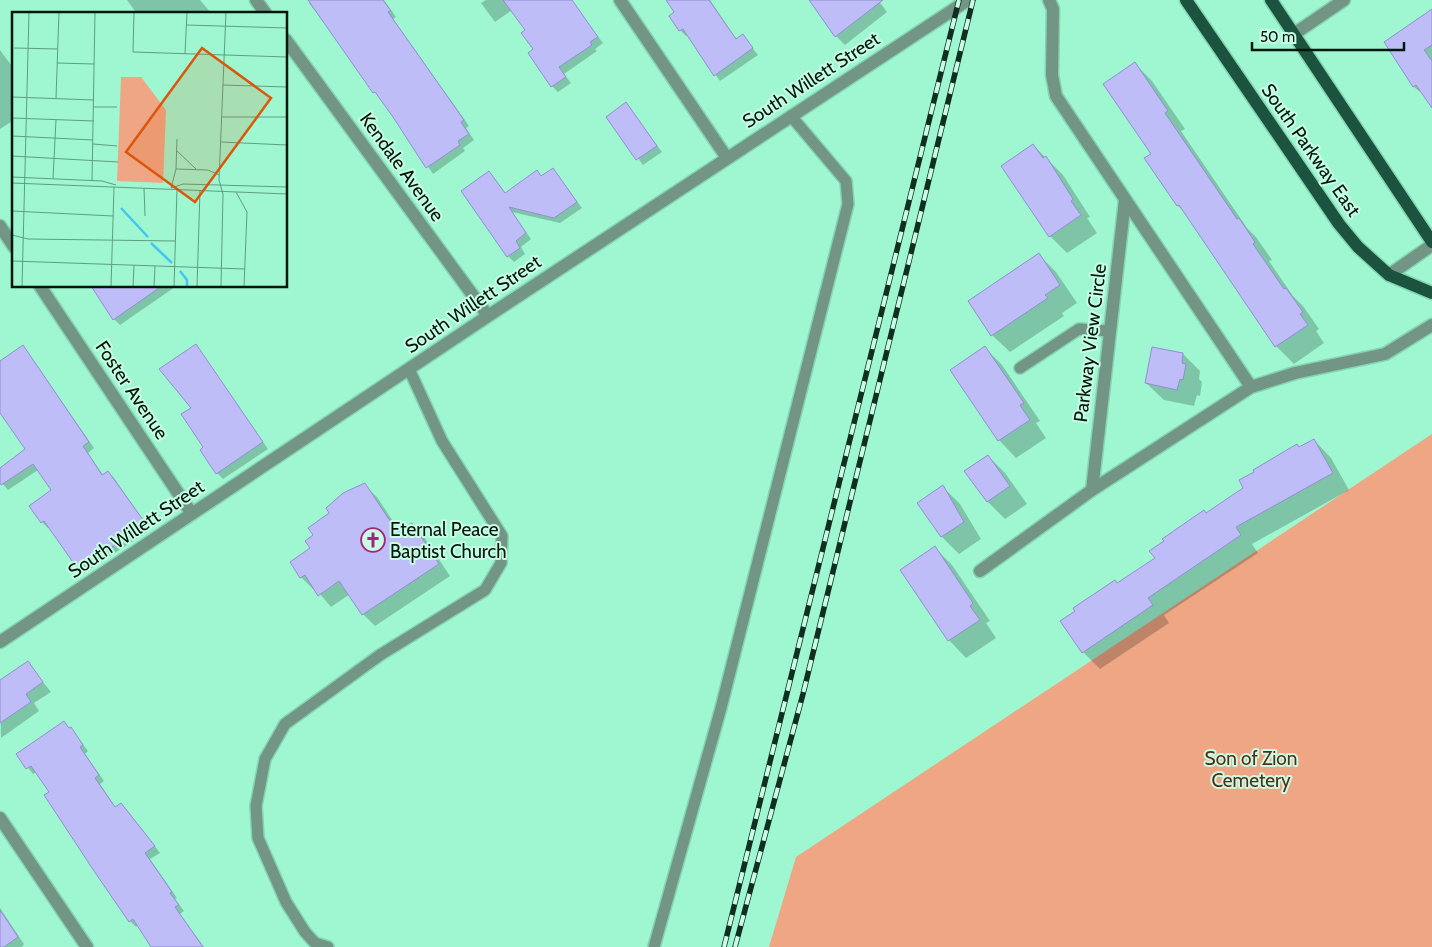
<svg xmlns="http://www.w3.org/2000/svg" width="1432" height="947" font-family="Cabin,sans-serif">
<rect width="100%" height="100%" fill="#9ef7d1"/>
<path fill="#eea684" d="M1432,434V947H769L796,857Z"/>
<path fill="#0003" d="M127,0H200L212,14H137Z
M311,0H384L396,17L393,19L469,126L466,128L474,140L463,148L465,151L433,174L394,116L309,3Z
M486,0H570L603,43L595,49L597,51L564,74L571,83L558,92L552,86L527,31L512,10L495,22L481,3Z
M667,0H710L737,40L743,36L758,55L720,81L688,35L686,36L680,30L670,16L676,12Z
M811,0H878L887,12L845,45L836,36Z
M1432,10V105L1422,91L1420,92L1414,87L1386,42Z
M0,50L14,69V120L0,129Z
M1135,64L1152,81L1185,129L1181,131L1247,228L1256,237L1272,260L1269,261L1293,296L1303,306L1319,329L1316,331L1324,343L1294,364L1276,346L1188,215L1178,206L1146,158L1152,154Z
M626,104L662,152L643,165L608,117Z
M1033,145L1063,175L1090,217L1087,218L1097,233L1067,253L1050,236Z
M553,169L582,208L560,223L512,212L531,239L521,247L525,254L514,262L508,256L489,172L506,194L542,177Z
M1039,255L1056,272L1077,303L1062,313L1064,316L1010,352L992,335Z
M104,286H174L175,287L120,325L114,319Z
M196,346L268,449L223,479L217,473L205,448L193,408Z
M985,348L1002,365L1040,421L1036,423L1046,438L1016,458L999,440L952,370Z
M28,353L94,448L88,453L103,475L108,472L114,478L150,530L84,573L50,527L48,528L42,522L52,490L38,470L8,490L0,481V469L26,449L0,410V363Z
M1183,354L1200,371L1199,379L1202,382L1200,396L1197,395L1194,406L1164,400L1146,383Z
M1314,440L1331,458L1349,490L1252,544L1258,553L1164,615L1169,623L1100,669L1083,652L1118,584L1156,559L1206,514Z
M988,456L1005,473L1027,504L1005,519L988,502L966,471Z
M364,485L377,497L400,532L412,525L424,537L450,576L375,626L363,614L350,594L331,607L315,588L313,589L301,577L314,535L331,513Z
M943,487L960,504L981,539L959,554L942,537L919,503Z
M935,548L952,565L990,621L986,623L996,638L966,658L949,640L902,570Z
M28,663L51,692L34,703L39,711L1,738L0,682Z
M71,728L88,751L85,754L104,781L100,784L116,808L121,804L127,810L160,853L150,859L177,898L175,899L184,911L180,914L204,947H153L138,925L136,927L130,921L37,772L33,774L18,755Z
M0,908L24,944L22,947H0Z"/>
<path fill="#bfbdf7" stroke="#928ed3" d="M308,0H383L391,11L388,12L464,120L461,122L469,134L458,141L460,145L426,168L393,117L375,92L373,93Z
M503,0H572L598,37L590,42L592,45L559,67L566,77L551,87L528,53L533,49L521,33L525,30Z
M666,0H709L736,39L743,34L753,48L714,76L683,29L679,31L669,16L674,12Z
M809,0H883L835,37Z
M1432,9V45L1424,50L1432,61V108L1416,85L1413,87L1384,42Z
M1135,62L1168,111L1165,113L1237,219L1239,218L1255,242L1253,244L1284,289L1286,288L1303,312L1300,314L1308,325L1275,347L1179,205L1177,206L1144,158L1151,154L1103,84Z
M626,102L657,146L636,160L606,117Z
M1033,144L1043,158L1046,156L1073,199L1071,201L1081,215L1049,237L1001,166Z
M553,168L577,202L554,218L509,207L526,233L516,241L520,248L507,257L461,191L489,171L505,193L537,170L541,176Z
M1039,253L1060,285L1045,295L1048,298L991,336L968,301Z
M91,286H162L113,320Z
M196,344L263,442L216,474L200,450L203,447L181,414L191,408L159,369Z
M23,345L89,442L83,446L102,475L108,471L146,524L109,549L77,568L44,521L41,523L29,506L51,490L33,464L1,485L0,483V468L25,449L0,413V361Z
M985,346L1024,403L1020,405L1030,420L998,441L950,370Z
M1152,347L1183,353L1182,363L1186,364L1183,380L1180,379L1177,390L1145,383Z
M1314,439L1333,473L1236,527L1241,535L1148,598L1153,605L1082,653L1060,621L1075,611L1073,608L1115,580L1117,583L1155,558L1149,551L1164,541L1162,539L1204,510L1206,513L1243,488L1239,480L1254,472L1253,470L1297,444L1299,447Z
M988,455L1010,486L987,502L964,471Z
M365,483L398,533L412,523L439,564L362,615L339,581L318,596L305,575L300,578L290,562L310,548L305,541L313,535L308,528L329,513L326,508L343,493Z
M943,485L964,522L941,537L917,503Z
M935,546L973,603L970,606L980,620L948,641L900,570Z
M28,661L43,682L26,694L31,702L0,723V680Z
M64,721L69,728L71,727L83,745L80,747L99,775L95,778L115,807L121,803L155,846L145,853L172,892L170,893L179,905L175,907L203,947H151L133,919L129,922L94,871L44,795L49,792L31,766L26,769L16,754Z
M0,910L18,937L4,947H0Z"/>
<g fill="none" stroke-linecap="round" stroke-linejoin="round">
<g stroke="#85d3b2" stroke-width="14">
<path id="lane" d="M1020,368L1079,329L1110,331
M328,947L315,943L305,932L286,902L258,838L256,806L265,759L285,724L380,655L485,590L501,563L502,536L442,441L409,369
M654,947L721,708L848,204L846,181L791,116"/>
</g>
<g stroke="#85d3b2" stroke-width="15">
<path id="street" d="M256,0L266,14
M620,0L727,158
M1294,34L1344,0
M286,40L488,316
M0,226L14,247
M1389,275L1432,245
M40,286L192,514
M1251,387L1295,373L1385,354L1432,325
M1092,490L1125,200
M980,571L1092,490L1251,387L1056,96L1052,75L1053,9L1049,0
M0,642L488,316L968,0
M0,818L87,947"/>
</g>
<g stroke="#85d3b2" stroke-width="15">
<path id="primary" d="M1186,0L1339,224L1358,247L1389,275L1432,293
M1271,0L1432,242"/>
</g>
<use href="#lane" stroke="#729585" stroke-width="11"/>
<use href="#street" stroke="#729585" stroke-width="12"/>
<use href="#primary" stroke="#1b533e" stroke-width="12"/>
<g stroke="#102e21" stroke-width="5.5">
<path id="rail" d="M724,947L959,0
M735,947L803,694L973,0"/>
</g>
<use href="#rail" stroke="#c9fce4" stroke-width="4" stroke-dasharray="11" stroke-linecap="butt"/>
</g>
<defs>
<g id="church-ring" transform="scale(1.25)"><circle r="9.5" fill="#c9fce4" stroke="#a32578" stroke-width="1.5"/><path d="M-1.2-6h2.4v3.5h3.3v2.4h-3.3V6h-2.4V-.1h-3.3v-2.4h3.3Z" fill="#a32578"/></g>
</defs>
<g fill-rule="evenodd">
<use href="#church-ring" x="373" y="540"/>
</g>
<g text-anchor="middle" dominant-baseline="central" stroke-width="4" stroke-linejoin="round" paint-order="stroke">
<g font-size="19" fill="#00170d" stroke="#c9fce4">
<text transform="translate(811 80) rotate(-33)">South Willett Street</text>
<text transform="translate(1311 150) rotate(55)">South Parkway East</text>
<text transform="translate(402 167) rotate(54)">Kendale Avenue</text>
<text transform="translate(473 304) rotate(-34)">South Willett Street</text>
<text transform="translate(1090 343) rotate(-83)">Parkway View Circle</text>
<text transform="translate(132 390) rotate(56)">Foster Avenue</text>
<text transform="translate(136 529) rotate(-34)">South Willett Street</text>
</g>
<g font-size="19" fill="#00170d" stroke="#c9fce4" text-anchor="start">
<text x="390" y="529">Eternal Peace<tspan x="390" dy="22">Baptist Church</tspan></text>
</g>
<g font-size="19" fill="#582b14" stroke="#c9fce4">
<text x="1251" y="758">Son of Zion<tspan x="1251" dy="22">Cemetery</tspan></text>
</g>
</g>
<g transform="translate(12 12)">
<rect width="275" height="275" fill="#9ef7d1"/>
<path d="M109,65H129L154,98L151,171L105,169Z" fill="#eea684"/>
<path fill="none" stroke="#46c5f1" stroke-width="2.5" d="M109,196L136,225M139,231L160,251M168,259L175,268V275"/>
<path fill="none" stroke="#5f9d83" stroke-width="1" d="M122,0L121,40L275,45M174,13L275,16M2,36L46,37M173,42L175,0M45,51L82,52M211,73L275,75M0,85L82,88M44,86L47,0M82,95H105M210,105H275M0,106L82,109M0,124L81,128M165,127L164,157L196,158L207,163M209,130L275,133M81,132L105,134M165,139L184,157M0,144L106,150M0,165L90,169L104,173M41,167L44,108M80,169L83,0M0,171L275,182M132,176L133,204M159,176L164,157M159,176L171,172L275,175M224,180L235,200L232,275M0,199L101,204M0,223L16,227L163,229M0,249L233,257M10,275L17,0M99,275L102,175M121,275L122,253M142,275L143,254M162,275L165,177M185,275L188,178M209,275L211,182L207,168L214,0"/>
<path fill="#dc560c" fill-opacity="0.15" stroke="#dc560c" stroke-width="2.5" d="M190,36L259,86L183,190L114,140Z"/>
<rect width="275" height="275" fill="none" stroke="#00170d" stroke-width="2.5"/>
</g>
<path d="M1252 42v8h152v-8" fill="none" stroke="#00170d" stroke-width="2.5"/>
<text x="1260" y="42" font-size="15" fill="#00170d" stroke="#c9fce4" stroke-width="4" paint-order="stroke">50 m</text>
</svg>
